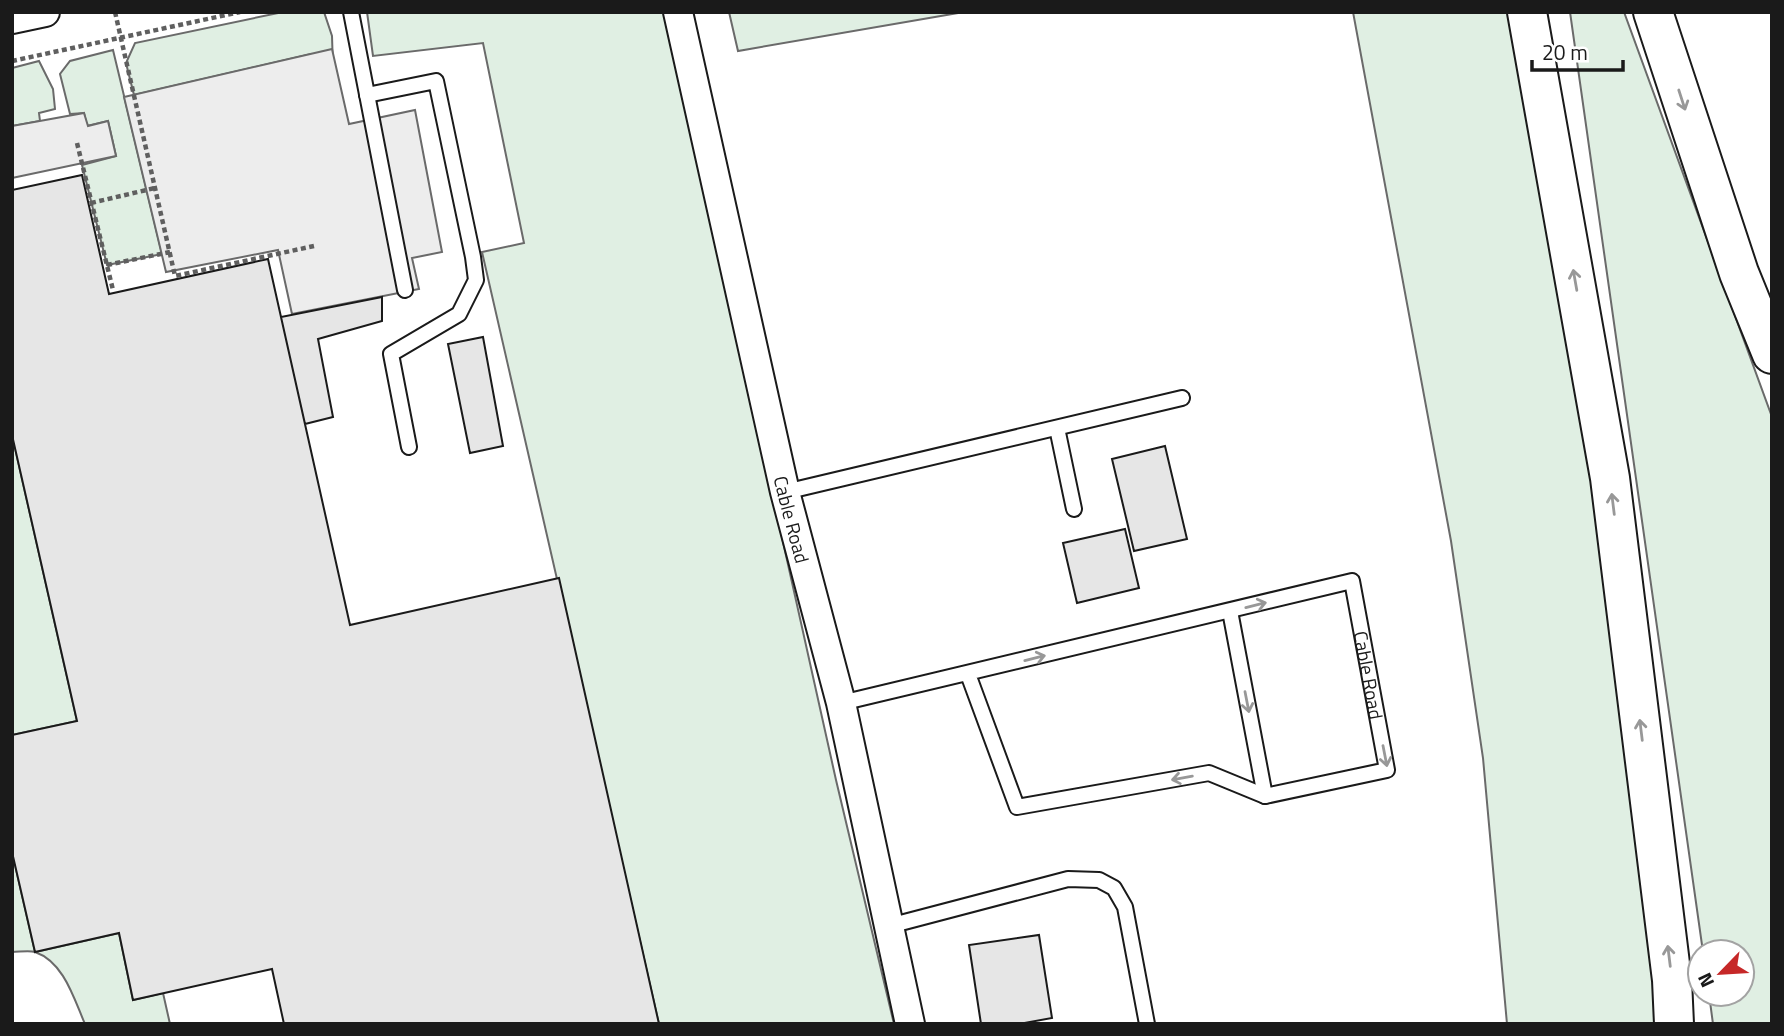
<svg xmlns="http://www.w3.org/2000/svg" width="1784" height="1036" font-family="'Titillium Web',sans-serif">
<rect width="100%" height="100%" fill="#fff"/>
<path fill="#e0efe3" stroke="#6a6a6a" stroke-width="2" d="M283,12H324L332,36L333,68L311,54L134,95L126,63L135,43Z
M367,12H665L836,780L894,1024H659L482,252L524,243L483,43L373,56Z
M729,12H964L738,51Z
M1353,12H1527L1674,1024H1507L1483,758L1451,541Z
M1570,12H1624L1772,417V1024H1713L1709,994H1742V952H1703Z
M113,50L162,254L107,265L82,165L116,156L108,121L87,126L84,113L70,114L60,74L70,61Z
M39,61L53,89L55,109L39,113L40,121L12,126V68Z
M12,435L77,721L12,735Z
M12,852L35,952L119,933L133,1000L163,993L170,1024H85C74,999 64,962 35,952C29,950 19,952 12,952Z"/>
<path fill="#ededed" stroke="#6a6a6a" stroke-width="2" d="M332,49L349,124L415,110L442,252L412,258L419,289L292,314L278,250L166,272L124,97Z
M84,113L88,126L108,121L116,156L12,178V126Z"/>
<path fill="#e6e6e6" stroke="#1a1a1a" stroke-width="2" d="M82,175L109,294L268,259L350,625L559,578L659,1024H284L272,969L133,1000L119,933L35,952L12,852V735L77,721L12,435V190Z
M382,297V321L318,339L333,417L305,424L281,317Z
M483,337L503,446L470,453L448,344Z
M1165,446L1187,539L1134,551L1112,459Z
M1125,529L1139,588L1077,603L1063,543Z
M1039,935L1052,1018L1019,1024H981L969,945Z"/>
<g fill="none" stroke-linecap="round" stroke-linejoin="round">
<g stroke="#1a1a1a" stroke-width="18">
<g id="service">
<path d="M351,12L405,290"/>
<path d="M367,95L436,81L473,257L476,280L459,314L391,354L409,447"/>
<path d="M1057,428L1074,509"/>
<path d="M785,492L1182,398"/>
<path d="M1230,611L1265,796"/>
<path id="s1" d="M841,703L1352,581L1387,770L1265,796L1209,773L1017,807L968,674"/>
<path d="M889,926L1068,879L1099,880L1114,888L1125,907L1147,1024"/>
</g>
</g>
<g stroke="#1a1a1a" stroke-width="32">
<g id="minor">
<path id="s2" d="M678,12L785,492L841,703L910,1024"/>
<path d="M12,19L45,12"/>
</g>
</g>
<g stroke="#1a1a1a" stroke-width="42">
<path id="secondary" d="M1527,12L1610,478L1672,980L1674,1024
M1653,12L1739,273L1772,354"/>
</g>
<path stroke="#5f5f5f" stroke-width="4.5" stroke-dasharray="5 3.5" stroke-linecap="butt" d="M115,12L175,276L314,246
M12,61L240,12
M77,143L113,290
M91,203L155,188
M107,265L170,252"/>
<use href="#service" stroke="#fff" stroke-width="14"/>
<use href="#minor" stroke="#fff" stroke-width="28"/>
<use href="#secondary" stroke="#fff" stroke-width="38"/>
</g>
<defs><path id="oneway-shaft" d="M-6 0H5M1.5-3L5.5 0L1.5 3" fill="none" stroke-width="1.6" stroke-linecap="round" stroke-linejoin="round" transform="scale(1.75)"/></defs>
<g stroke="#989898">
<use href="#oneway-shaft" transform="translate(1682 100) rotate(72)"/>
<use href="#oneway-shaft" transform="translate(1575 280) rotate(-100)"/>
<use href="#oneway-shaft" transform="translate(1613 504) rotate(-97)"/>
<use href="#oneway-shaft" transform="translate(1256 605) rotate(-14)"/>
<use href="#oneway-shaft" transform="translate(1035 658) rotate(-14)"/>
<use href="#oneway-shaft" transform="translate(1247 702) rotate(79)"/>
<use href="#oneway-shaft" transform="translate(1641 730) rotate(-97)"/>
<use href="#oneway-shaft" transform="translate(1385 756) rotate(79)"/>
<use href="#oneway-shaft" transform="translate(1182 778) rotate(170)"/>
<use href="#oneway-shaft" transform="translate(1669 956) rotate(-97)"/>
</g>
<g text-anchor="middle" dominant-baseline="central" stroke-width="5" stroke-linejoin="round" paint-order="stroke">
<g font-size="19" fill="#1a1a1a" stroke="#fff">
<text stroke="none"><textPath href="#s2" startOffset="520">Cable Road</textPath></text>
<text stroke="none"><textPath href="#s1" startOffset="621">Cable Road</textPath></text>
</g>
</g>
<rect width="1784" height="1036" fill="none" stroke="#1a1a1a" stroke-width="28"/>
<g transform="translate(1721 973) rotate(245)"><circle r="33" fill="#ffffff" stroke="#a3a3a3" stroke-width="2"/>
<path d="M0-5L12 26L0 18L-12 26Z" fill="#c62828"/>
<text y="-10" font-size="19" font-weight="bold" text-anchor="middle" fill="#1a1a1a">N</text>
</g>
<path d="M1532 60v10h91v-10" fill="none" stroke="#1a1a1a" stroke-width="3.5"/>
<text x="1542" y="60" font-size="21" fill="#1a1a1a" stroke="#ffffff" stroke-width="5" paint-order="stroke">20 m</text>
</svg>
